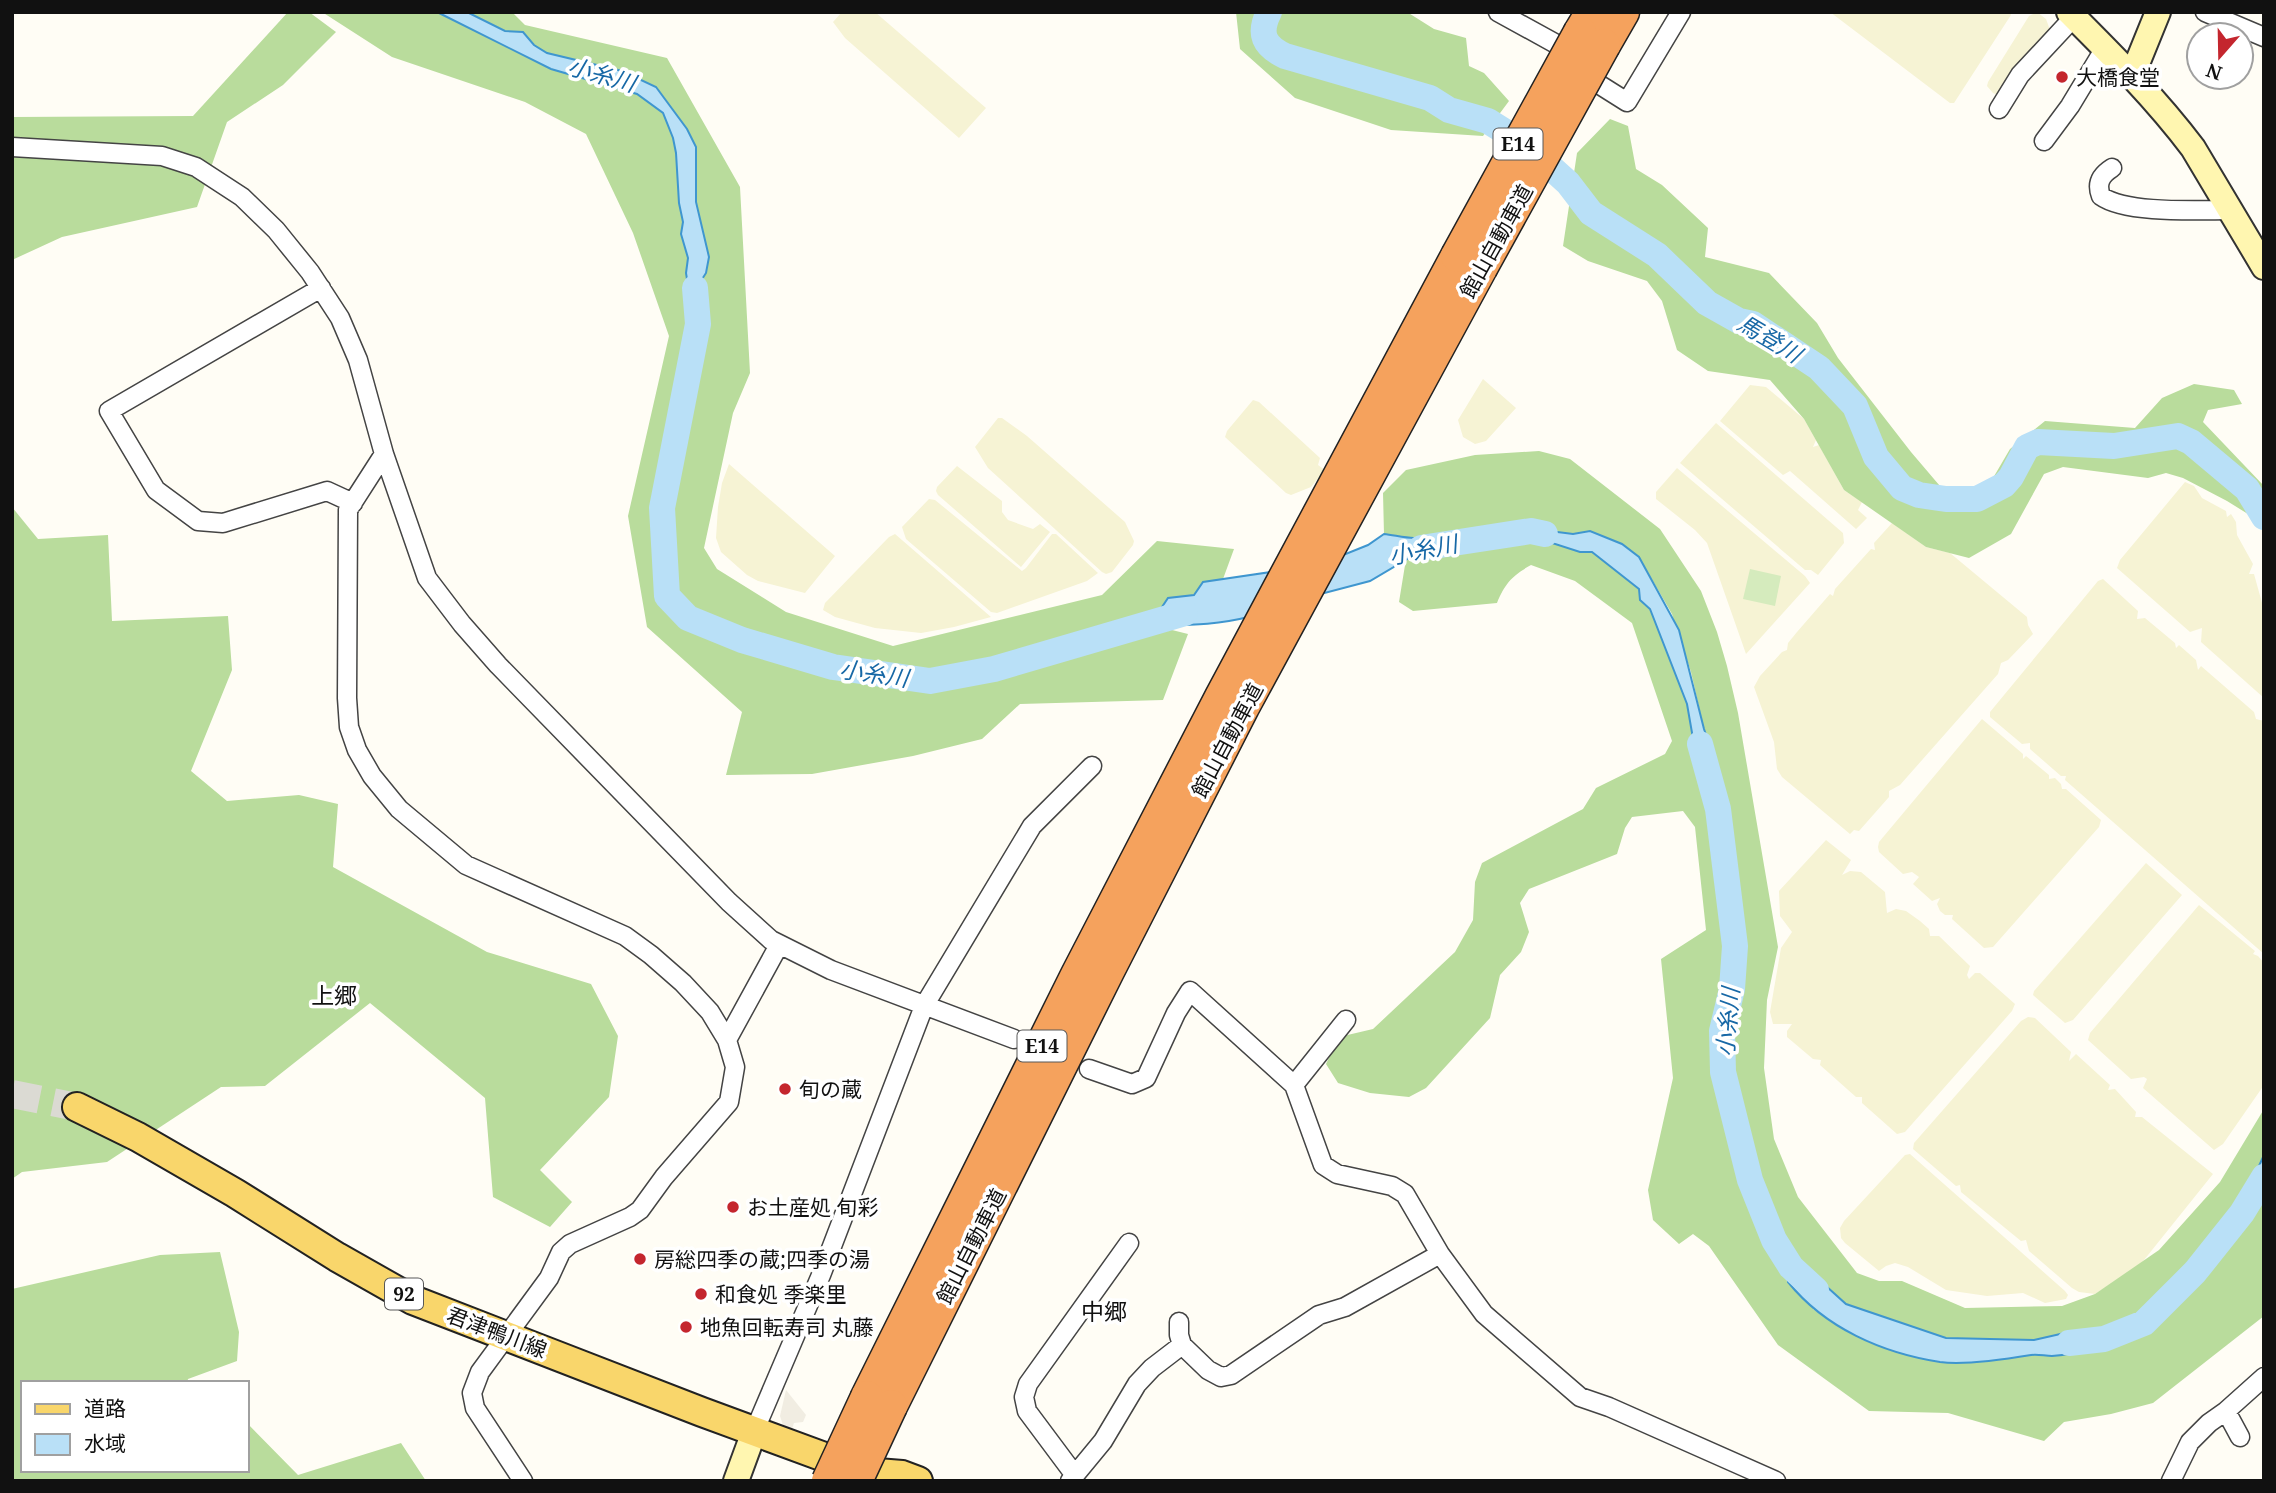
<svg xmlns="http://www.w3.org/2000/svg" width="2276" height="1493" font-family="'Noto Serif','Noto Sans JP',serif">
<rect width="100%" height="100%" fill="#fffdf5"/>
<path fill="#f6f3d4" d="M842,12H875L986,108L959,138L845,38L833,22Z
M1830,12H2010L2011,15L1954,103H1950Z
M2037,12L2046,19L2050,30L2048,34L2000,96L1993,93L1987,86L1988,82L2029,16Z
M1483,379L1516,408L1486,441L1475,444L1463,437L1458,420Z
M1750,385L1766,387L1804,419L1816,440L1813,447L1819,445L1844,490L1862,502L1858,510L1867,518L1856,529L1790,471L1783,475L1720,421Z
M1253,400L1259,402L1320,458L1318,465L1325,470L1311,487L1291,495L1286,493L1225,437L1227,431Z
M998,418H1002L1027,436L1125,522L1134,541L1133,545L1112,572L1106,574L1102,572L988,468L975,447Z
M1716,423L1843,533L1844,543L1818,575L1811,570H1805L1680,463Z
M729,464L835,556L805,593L758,581L747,575L721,552L716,538L718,507L722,483Z
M957,466L1002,501V512L1008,520L1033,529L1040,524L1050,532L1021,567L938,495L936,491L937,487Z
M1677,468L1805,576L1810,583L1746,654L1707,543L1695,530L1656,499V492Z
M2185,482L2194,486L2202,498L2226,511L2227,517L2231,514L2236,522L2237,535L2253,564L2249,574H2254L2264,610V698L2201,642L2202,628L2190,632L2117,568L2120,560Z
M929,499L935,500L1022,571L1026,568L1052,534H1056L1098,573L1087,581L997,613L991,612L906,539L902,527Z
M1892,523L1926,547L1950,553L2027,617L2028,625L2033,634L2008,660L2001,663L1998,674L1900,785L1889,791V797L1859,831L1854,830L1850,834L1782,777L1777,769L1774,742L1754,687L1760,676L1782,652L1787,650L1788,643L1797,632L1830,594L1833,596L1835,589L1871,549L1875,550L1874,543Z
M895,534L991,617L954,627L921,633L875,628L835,617L823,610L825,603L889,537Z
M2103,579L2138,611L2137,619L2145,618L2175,643L2176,648L2179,645L2196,660L2198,670L2201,666L2254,712L2256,719L2264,721V954L2065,780L2066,776H2061L2030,749V743L2022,744L1990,717V712L2098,581Z
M1982,719L2023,754V759L2026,756L2049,775V779L2055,778L2061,784L2062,789H2066L2101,820L2099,827L1993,947L1984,948L1952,919L1953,915H1945L1940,911L1937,904L1940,898L1932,901L1913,884L1919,877L1912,872L1903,874L1879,852L1878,847L1879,842Z
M1826,840L1851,860L1842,875L1850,871L1861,872L1885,892L1887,913L1896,909L1906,911L1920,921L1929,929L1930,936H1939L1970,966L1967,975L1969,979L1975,973H1980L2015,1004L2012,1011L1905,1132L1897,1134L1862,1103V1097H1856L1820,1065L1821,1060L1813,1059L1787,1037V1031L1792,1024H1773L1770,1012L1781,948L1792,932L1780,916L1779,891Z
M2146,863L2182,895L2073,1020L2065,1023L2033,995L2034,991Z
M2199,905L2255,951L2253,954L2258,956L2264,963V1085L2223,1144L2214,1150L2143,1088L2147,1079L2144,1077L2131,1079L2088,1040L2090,1033Z
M2028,1017L2035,1018L2071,1052L2069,1061L2076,1054L2110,1085L2108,1090L2115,1089L2136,1112L2135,1117H2142L2213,1174L2140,1265L2095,1294L2079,1292L2072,1288L2029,1251L2026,1240L2021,1241L1961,1192L1960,1185L1956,1186L1913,1149L1914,1143L2021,1021Z
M1910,1154L2065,1291L2068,1295L2066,1299L2045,1303L2023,1293L1987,1296L1946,1290L1908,1267L1895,1263L1886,1266L1879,1271L1845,1243L1841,1238L1840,1228L1844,1221L1905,1155Z"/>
<path fill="#d5ebbd" d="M1750,569L1781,576L1775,606L1743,599Z"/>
<path fill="#b9dc9c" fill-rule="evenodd" d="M288,12H309L336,32L283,85L227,122L197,207L62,237L12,260V117L193,116Z
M322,12H437L551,69L637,94L654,105L663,113L673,138L679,172V203L683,222L681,234L688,258L686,273L698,322L699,284L706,273L709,257L696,202V147L687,129L656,87L622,71L547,53L534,45L523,32L506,31L467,12H512L525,25L667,58L740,187L750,373L733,413L704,548L717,569L786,612L893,646L1102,595L1157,541L1234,549L1223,579L1203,582L1194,595L1181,597L1159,612L1156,626L1188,634L1163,700L1020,704L982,739L913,756L812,774L726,775L742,712L647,627L628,516L669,336L633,233L586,134L525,102L392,57Z
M1236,12H1407L1434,29L1466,38L1469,66L1484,73L1509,101L1483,136L1391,130L1295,98L1240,49Z
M1610,119L1628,126L1636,169L1662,185L1708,228L1705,257L1769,273L1817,323L1838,358L1911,452L1951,499L1986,490L2010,449L2045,421L2135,428L2162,398L2194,384L2234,390L2242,404L2208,410L2203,422L2264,486V524L2227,501L2183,478L2166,473L2148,478L2063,467L2044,474L2011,534L1969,558L1926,547L1844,490L1804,419L1770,380L1708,371L1677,350L1662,301L1647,281L1588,261L1563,246L1577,153Z
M1539,451L1570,459L1660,529L1701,591L1717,632L1727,666L1738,713L1778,947L1767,1000L1764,1068L1774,1139L1798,1197L1857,1273L1879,1281H1902L1965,1308L2062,1306L2095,1294L2159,1250L2220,1182L2264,1109V1155L2237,1214L2242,1215L2264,1186V1316L2153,1403L2111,1414L2064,1422L2044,1441L1948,1413L1869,1411L1778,1345L1709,1246L1693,1234L1679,1244L1653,1220L1648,1190L1673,1078L1661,959L1706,930L1695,827L1683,811L1632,817L1625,828L1617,854L1529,889L1520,903L1529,932L1521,952L1500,975L1490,1018L1426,1088L1409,1097L1370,1093L1338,1083L1326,1064L1339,1037L1373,1029L1455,952L1473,920L1475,882L1482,863L1583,809L1596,788L1665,754L1672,741L1632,623L1575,581L1531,565C1513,575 1505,583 1497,603L1413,611L1399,602L1406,559L1421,551L1454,543L1429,535L1412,538L1384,534L1383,493L1406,470L1475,455ZM1590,531L1622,544L1639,557L1672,614L1691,672L1704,729L1719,773L1695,751L1687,704L1650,608L1640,600L1639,589L1592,552H1580L1546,541L1553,532L1574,534ZM1815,1276L1846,1304L1946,1338L2034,1340L2081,1333L2096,1337H2102C2079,1362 2062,1352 2033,1355C2003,1357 1971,1366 1941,1362C1894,1356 1851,1336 1813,1309Z
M12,507L38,539L108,535L112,621L228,616L232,670L191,771L227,801L299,795L338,804L333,867L487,952L591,984L618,1036L609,1097L540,1170L572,1202L550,1227L493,1197L485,1098L370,1003L265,1086L221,1087L107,1162L22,1172L12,1179Z
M220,1252L239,1332L237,1361L188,1379L187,1383H23V1470H247V1423L298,1475L401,1443L426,1481H12V1289L160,1255Z"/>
<path fill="#f1ede2" d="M786,1390L806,1415L803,1422L794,1423L791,1432L783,1425L780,1416Z"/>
<path fill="#b9e0f7" stroke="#3f96cf" stroke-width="2" d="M437,12H467L505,31L523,32L534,45L547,53L622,71L656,87L687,129L696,147V202L709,257L706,273L699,284L698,324L692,311L686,273L688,258L681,234L683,222L679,203L676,153L673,138L663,113L637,94L551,69Z
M1526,528L1573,534L1590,531L1622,544L1639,557L1679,630L1704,729L1719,773L1710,779L1695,750L1687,704L1650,609L1640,600L1639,589L1592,552H1580L1546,541L1535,543L1514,539L1511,534L1518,529Z
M1384,534C1394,535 1404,538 1414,538C1434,538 1434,533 1455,543L1421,551L1370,581L1317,595L1338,557L1368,545Z
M1271,572L1248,617C1218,625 1187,625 1156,626L1152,622L1168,598L1194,595L1203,582Z
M2264,1155V1186L2242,1216L2237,1214Z
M1791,1267L1815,1276L1846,1304L1946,1338L2034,1340L2069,1332L2102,1336L2103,1343C2086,1350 2071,1355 2052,1356C2045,1356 2038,1354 2031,1355C2007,1359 1963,1365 1940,1362C1882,1353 1825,1328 1788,1282Z"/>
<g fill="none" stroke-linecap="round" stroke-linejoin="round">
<path stroke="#b9e0f7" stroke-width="26" d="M1269,12C1258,34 1264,46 1285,56L1430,98L1449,110L1488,121L1526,145L1568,183L1591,213L1657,255L1707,303L1739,321L1753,324L1819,368L1855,406L1876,457L1902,488L1919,495L1946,499H1977L2004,485L2011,477L2027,447L2038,442L2114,446L2178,436L2191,442L2247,489L2264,517
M695,288L698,324L662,508L667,596L688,618L742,640L833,667L930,681L994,669L1185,613
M1421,548L1531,531L1545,534
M1700,744L1718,809L1735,946L1732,989L1722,1031L1723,1072L1750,1180L1774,1240L1791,1267L1816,1290
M2069,1343L2104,1339L2144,1323L2195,1272L2242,1213L2264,1177"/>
<path stroke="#dbdad3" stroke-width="28" stroke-dasharray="28 14" stroke-linecap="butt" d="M12,1094L77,1107"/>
<g stroke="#444" stroke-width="21">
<path id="street" d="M1498,12L1558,45
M2205,12L2264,37
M1600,85L1627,102L1681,12
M1999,109L2020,75L2074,17
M2044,141L2070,106L2105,48
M12,147L162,156L196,167L242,197L276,230L310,272L340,318L358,360L384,454L427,578L462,624L498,665L729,902L771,940L831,970L1014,1039
M2112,168C2101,175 2096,183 2101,196C2126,214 2198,210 2230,210
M321,288L109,411L156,490L198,521L223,523L327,491L353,503
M384,454L348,510L347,698L349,727L357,750L372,776L399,809L466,865L625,936L651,955L683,983L710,1012L727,1040L735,1067L729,1102L664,1177L640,1210L630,1217L570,1244L561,1252L549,1278L480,1372L472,1393L475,1408L523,1481
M727,1040L779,945
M1089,1069L1132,1084L1146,1078L1176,1013L1190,991L1294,1085L1323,1165L1337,1174L1392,1186L1405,1194L1440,1254L1484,1314L1580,1397L1609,1407L1776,1481
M1294,1085L1346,1020
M1179,1322V1335L1182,1345L1208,1370L1221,1377L1231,1375L1319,1315L1345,1307L1440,1254
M2226,1411L2240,1437
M754,1432L821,1275L924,1006L1032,826L1092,766
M1074,1474L1027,1411L1024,1397L1028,1384L1129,1243
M1070,1481L1103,1441L1137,1384L1152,1368L1182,1345
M2171,1481L2190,1442L2209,1423L2226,1411L2264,1377"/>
</g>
<g stroke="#333" stroke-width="28">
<path id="secondary" d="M2069,12C2113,56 2156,99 2193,148L2264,267
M2132,76L2158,12
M736,1481L754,1432"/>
</g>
<g stroke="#222" stroke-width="32">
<path id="primary" d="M77,1107L138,1137L235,1193L337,1257L413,1300L702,1412L865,1472L877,1481
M865,1472L902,1475L918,1481"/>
</g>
<g stroke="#222" stroke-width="35">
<path id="highway" d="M1580,32L1592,12
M1604,45L1623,12
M867,1397L1077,975L1221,697L1457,256
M891,1406L1108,971L1243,707L1481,268"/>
</g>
<use href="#street" stroke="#fff" stroke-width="18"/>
<use href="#secondary" stroke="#fff6b0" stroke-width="24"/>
<use href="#primary" stroke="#f9d66b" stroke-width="28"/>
<use href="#highway" stroke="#f5a25d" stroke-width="32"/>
<g stroke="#222" stroke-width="35" stroke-linecap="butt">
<path id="highway-bridge" d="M1457,256L1580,32
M1481,268L1604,45
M828,1481L867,1397
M856,1481L891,1406"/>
</g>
<use href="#highway-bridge" stroke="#f5a25d" stroke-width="32"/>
</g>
<g fill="#c4262e" stroke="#fff" stroke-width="2.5">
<circle cx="2062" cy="77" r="7"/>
<circle cx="785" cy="1089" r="7"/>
<circle cx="733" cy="1207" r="7"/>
<circle cx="640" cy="1259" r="7"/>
<circle cx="701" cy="1294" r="7"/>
<circle cx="686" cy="1327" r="7"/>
</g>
<g text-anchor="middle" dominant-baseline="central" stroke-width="7" stroke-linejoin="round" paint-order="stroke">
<g fill="#fff" stroke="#585858" stroke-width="2">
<rect x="1493.5" y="128.5" width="49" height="31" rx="5"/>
<rect x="1017.5" y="1030.5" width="49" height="31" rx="5"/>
<rect x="385" y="1278.5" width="38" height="31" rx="5"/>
</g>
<g font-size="19" font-weight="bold" fill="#111">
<text x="1518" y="144">E14</text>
<text x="1042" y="1046">E14</text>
<text x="404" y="1294">92</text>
</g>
<g font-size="21" fill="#111" stroke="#fff" text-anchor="start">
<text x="2076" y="77">大橋食堂</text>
<text x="799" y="1089">旬の蔵</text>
<text x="747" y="1207">お土産処 旬彩</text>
<text x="654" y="1259">房総四季の蔵;四季の湯</text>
<text x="715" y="1294">和食処 季楽里</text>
<text x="700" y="1327">地魚回転寿司 丸藤</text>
</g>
<g font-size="21" fill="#111" stroke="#fff">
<text transform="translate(1496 241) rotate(-61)">館山自動車道</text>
<text transform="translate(1227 740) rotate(-62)">館山自動車道</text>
<text transform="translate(971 1246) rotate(-63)">館山自動車道</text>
<text transform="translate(497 1332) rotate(21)">君津鴨川線</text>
</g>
<g font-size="23" font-style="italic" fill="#1768a6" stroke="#fff">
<text transform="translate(602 74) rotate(16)">小糸川</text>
<text transform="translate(1770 338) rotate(31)">馬登川</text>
<text transform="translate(1423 549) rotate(-11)">小糸川</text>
<text transform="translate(874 673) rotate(8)">小糸川</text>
<text transform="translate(1727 1022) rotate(-85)">小糸川</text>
</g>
<g font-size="23" fill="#111" stroke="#fff">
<text x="334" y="995">上郷</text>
<text x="1104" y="1311">中郷</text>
</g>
</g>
<rect width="2276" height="1493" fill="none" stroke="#111111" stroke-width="28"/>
<rect x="21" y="1381" width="228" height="91" fill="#ffffff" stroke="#a0a0a0" stroke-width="2"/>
<rect x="35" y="1404" width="35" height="10" fill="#f9d66b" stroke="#a0a0a0" stroke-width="2"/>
<text x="84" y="1416" font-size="21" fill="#111111">道路</text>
<rect x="35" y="1434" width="35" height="21" fill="#b9e0f7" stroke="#a0a0a0" stroke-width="2"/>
<text x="84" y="1451" font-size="21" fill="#111111">水域</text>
<g transform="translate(2220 56) rotate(200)"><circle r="33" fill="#ffffff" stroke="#a0a0a0" stroke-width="2"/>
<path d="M0-5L12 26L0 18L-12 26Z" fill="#c4262e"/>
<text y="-10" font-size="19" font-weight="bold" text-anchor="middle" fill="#111111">N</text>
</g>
</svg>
